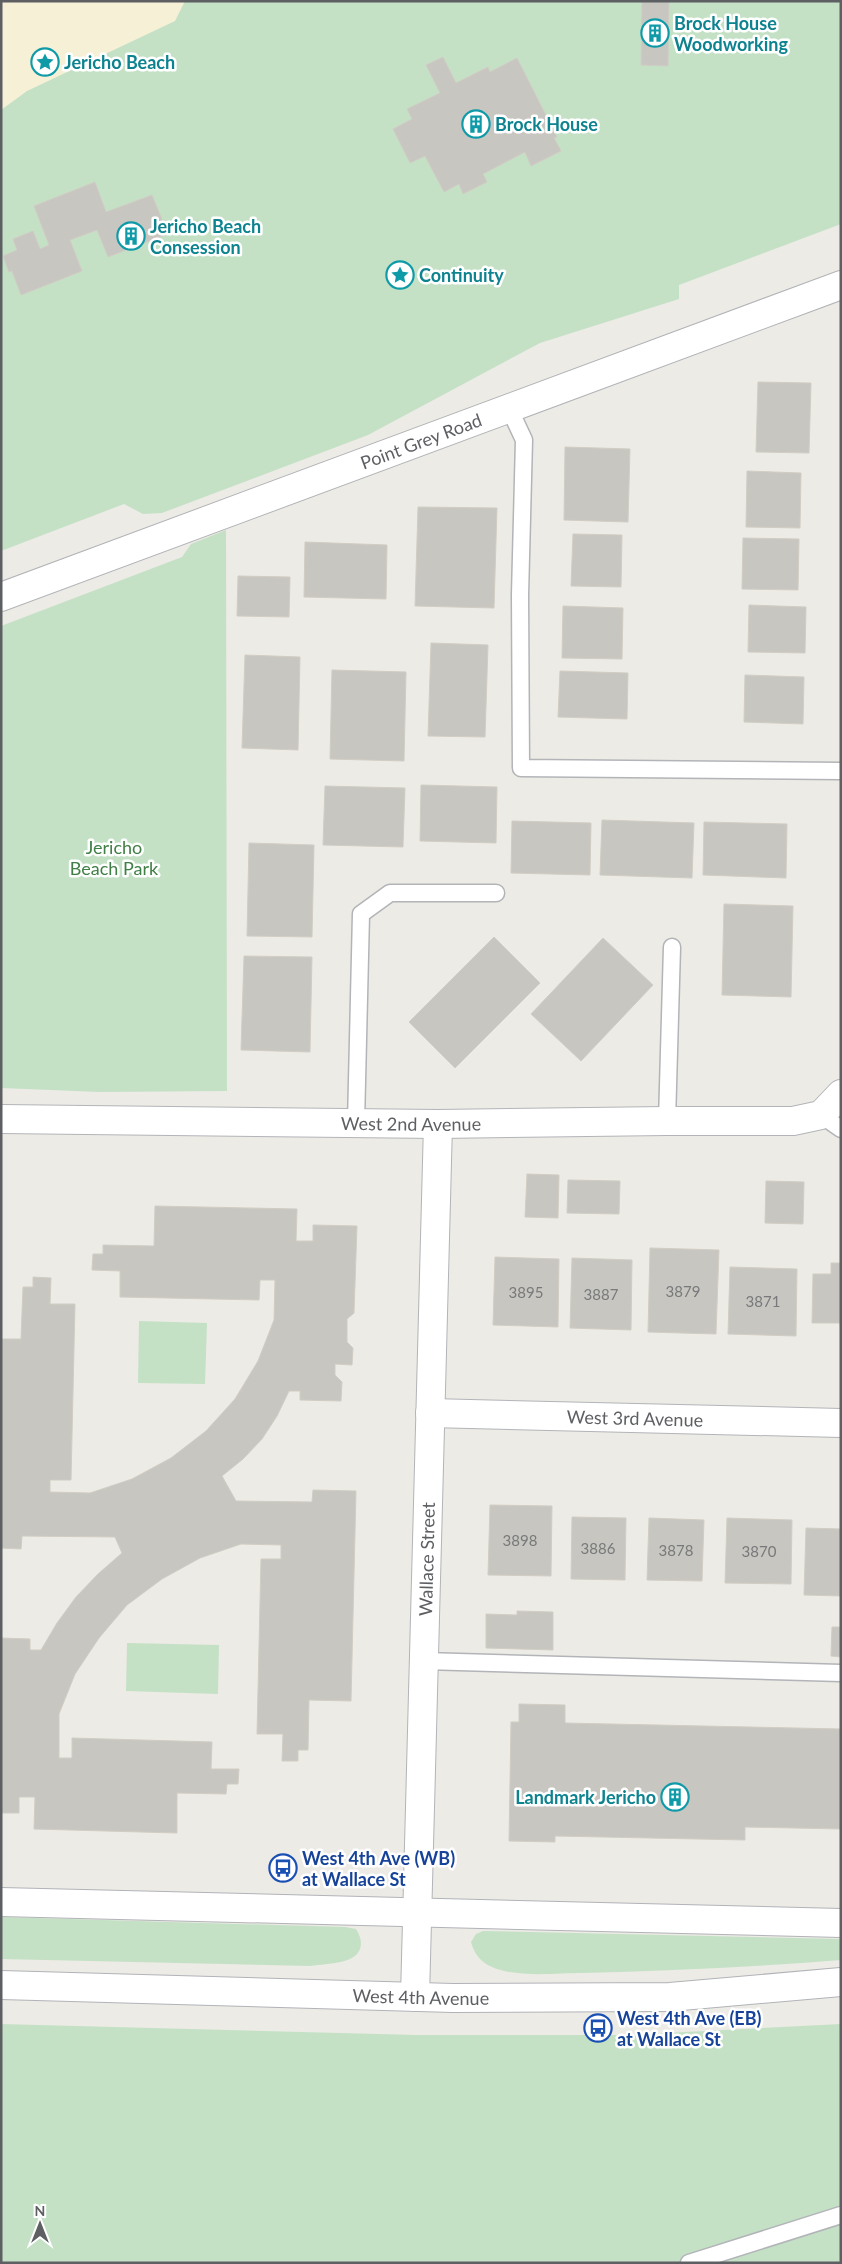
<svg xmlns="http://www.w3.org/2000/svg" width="842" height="2264" font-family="Lato,sans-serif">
<rect width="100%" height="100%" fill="#edebe5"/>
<path fill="#c4e1c6" d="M1,1H841V224L679,285V299L540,343L368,435L162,513L143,514L124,504L1,551Z
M226,530L227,1091L100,1092L1,1088V626L182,557L191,544Z
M139,1321L207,1323L205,1384L138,1383Z
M127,1643L219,1645L218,1694L126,1691Z
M1,1917L345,1927L356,1929C359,1934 361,1938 361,1944C360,1965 327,1963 311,1966L1,1959Z
M483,1931L841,1939V1960C755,1967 669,1971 582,1973C556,1973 516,1978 492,1967C480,1962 474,1953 471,1942L476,1934Z
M1,2024L416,2035H626L841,2024V2263H1Z"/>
<path fill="#f6f0d7" d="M1,1H185L175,21L27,91L1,110Z"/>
<path fill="#c8c6c1" stroke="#d1cdc4" d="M642,1H669L668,66L641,65Z
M443,57L456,83L488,67L490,72L517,58L557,137L554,138L561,151L531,166L525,152L483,174L487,182L463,194L459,184L444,192L425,156L410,163L393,129L412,119L407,109L440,93L426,65Z
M95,182L106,212L152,195L168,234L108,257L97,230L70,240L82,271L21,295L12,271L9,272L3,256L17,250L13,239L33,231L40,249L49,245L34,206Z
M758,382L811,383L809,453L756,452Z
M565,447L630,449L628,522L564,520Z
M747,471L801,473L800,528L746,527Z
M418,507L497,508L494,608L415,606Z
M573,534L622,535L621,587L571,586Z
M743,538L799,539L798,590L742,589Z
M305,542L387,545L386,599L304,597Z
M238,576L290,577L289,617L237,616Z
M749,605L806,607L805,653L748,652Z
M563,606L623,608L622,659L562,658Z
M431,643L488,645L485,737L428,736Z
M245,655L300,657L298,750L242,748Z
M332,670L406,672L404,761L330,759Z
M560,671L628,673L627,719L558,717Z
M745,675L804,677L803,724L744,722Z
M421,785L497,787L496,843L420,841Z
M325,786L405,788L403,847L323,845Z
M602,820L694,823L692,878L600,875Z
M512,821L591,823L590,875L511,873Z
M704,822L787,824L786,878L703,875Z
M249,843L314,845L312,937L247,936Z
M724,904L793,906L791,997L722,995Z
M494,937L540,983L455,1068L409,1022Z
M603,938L653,985L581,1061L531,1014Z
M244,956L312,957L310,1052L241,1050Z
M527,1174L559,1175L558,1218L525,1217Z
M568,1180L620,1181L619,1214L567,1213Z
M766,1181L804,1182L803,1224L765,1223Z
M155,1206L297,1209L296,1241H313V1225L357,1226L354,1313L347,1319V1342L353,1348L352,1365L335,1364V1375L342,1382L341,1401L300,1400V1391H289L277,1416L262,1439L243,1459L222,1476L236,1501L312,1502L313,1490L356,1491L351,1701L309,1700L308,1750H298V1761H282L283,1734H257L261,1559H281V1545L241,1544L200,1558L162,1579L127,1605L99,1638L75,1674L59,1714V1758H72V1738L212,1742L211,1769H239L238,1784H227L226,1794L177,1793V1833L34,1829L35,1797H19V1813H1V1638L30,1639V1650H41L57,1623L76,1597L98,1574L122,1553L115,1537L22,1536L21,1549L1,1548V1339H21L23,1287H33V1277L51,1278L50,1304H75L71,1480H50V1492L90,1493L132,1479L171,1458L206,1431L235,1399L258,1361L274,1320L275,1280H260L259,1300L120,1297V1271L92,1270L93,1254H103V1245L154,1246Z
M650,1248L719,1250L716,1334L648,1332Z
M495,1257L559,1259L558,1327L493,1325Z
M572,1258L632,1260L631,1330L570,1328Z
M831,1263H841V1330L840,1323H812L813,1274H831Z
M730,1267L797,1269L796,1336L728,1334Z
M490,1505L552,1506L551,1576L488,1575Z
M572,1517L626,1518L625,1580L571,1579Z
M649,1518L704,1520L702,1581L647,1580Z
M727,1518L792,1520L791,1584L725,1583Z
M806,1528L841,1529V1596L804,1595Z
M517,1611L553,1612V1650L486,1648V1614L517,1615Z
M832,1627H841V1657L831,1656Z
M519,1704L565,1705V1723L841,1729V1829L745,1827V1840L555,1836V1842L509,1841L511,1722H519Z"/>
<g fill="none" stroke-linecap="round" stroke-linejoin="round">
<g stroke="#b2b4b8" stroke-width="19">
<path id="service" d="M509,408L524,440L520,595L521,768L841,771
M821,1115L841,1129
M667,1121L672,947
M356,1123L361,914L390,893H496
M424,1661L841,1673
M689,2263L841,2215"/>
</g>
<g stroke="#b2b4b8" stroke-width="30">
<g id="minor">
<path id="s1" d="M1,597L841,285"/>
<path id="s2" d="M1,1119L438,1124L667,1121H793L821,1115L841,1094"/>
<path id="s3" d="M430,1413L841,1423"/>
<path id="s4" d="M415,1997L438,1124"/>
</g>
</g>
<g stroke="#b1b3b8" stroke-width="30">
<g id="secondary">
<path d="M1,1902L841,1923"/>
<path id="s5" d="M1,1985L453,1998L670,1997L841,1982"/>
</g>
</g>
<use href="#service" stroke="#fff" stroke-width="16"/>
<use href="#minor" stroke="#fff" stroke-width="28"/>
<use href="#secondary" stroke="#fff" stroke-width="28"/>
</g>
<defs>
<g id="building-ring" transform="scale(1.4375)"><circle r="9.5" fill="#fff" stroke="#0f9aa8" stroke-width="1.5"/><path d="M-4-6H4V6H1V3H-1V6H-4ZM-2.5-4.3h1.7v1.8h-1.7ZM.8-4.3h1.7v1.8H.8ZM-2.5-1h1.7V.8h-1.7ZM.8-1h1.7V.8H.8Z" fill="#0f9aa8"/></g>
<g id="sight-ring" transform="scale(1.4375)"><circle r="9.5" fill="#fff" stroke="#0f9aa8" stroke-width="1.5"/><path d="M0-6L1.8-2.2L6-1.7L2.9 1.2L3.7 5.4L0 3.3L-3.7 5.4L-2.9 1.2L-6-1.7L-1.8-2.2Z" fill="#0f9aa8"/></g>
<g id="bus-ring" transform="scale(1.4375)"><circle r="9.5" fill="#fff" stroke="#1a4fb4" stroke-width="1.5"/><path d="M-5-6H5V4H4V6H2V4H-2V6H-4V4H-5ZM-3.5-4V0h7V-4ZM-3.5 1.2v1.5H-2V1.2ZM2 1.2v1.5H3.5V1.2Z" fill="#1a4fb4"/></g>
</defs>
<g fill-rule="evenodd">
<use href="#building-ring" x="655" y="33"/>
<use href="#sight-ring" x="45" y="62"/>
<use href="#building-ring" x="476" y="124"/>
<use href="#building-ring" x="131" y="236"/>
<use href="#sight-ring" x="400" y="275"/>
<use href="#building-ring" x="675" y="1797"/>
<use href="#bus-ring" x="283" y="1868"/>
<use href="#bus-ring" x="598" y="2028"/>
</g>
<g text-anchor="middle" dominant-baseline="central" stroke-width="5" stroke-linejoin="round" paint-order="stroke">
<g font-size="15" fill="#78797a">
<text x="683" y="1291">3879</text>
<text x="526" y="1292">3895</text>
<text x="601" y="1294">3887</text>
<text x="763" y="1301">3871</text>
<text x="520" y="1540">3898</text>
<text x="598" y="1548">3886</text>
<text x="676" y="1550">3878</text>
<text x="759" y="1551">3870</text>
</g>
<g font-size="18" font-weight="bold" fill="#0d838f" stroke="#fff" text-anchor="start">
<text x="674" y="23">Brock House<tspan x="674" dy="21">Woodworking</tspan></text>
<text x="64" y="62">Jericho Beach</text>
<text x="495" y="124">Brock House</text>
<text x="150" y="226">Jericho Beach<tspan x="150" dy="21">Consession</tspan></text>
<text x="419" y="275">Continuity</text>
<text x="656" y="1797" text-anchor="end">Landmark Jericho</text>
</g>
<g font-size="18" fill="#5d5f63" stroke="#fff">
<text stroke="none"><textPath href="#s1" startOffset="448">Point Grey Road</textPath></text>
<text stroke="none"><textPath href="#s2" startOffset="410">West 2nd Avenue</textPath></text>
<text stroke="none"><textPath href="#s3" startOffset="205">West 3rd Avenue</textPath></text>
<text stroke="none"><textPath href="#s4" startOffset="438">Wallace Street</textPath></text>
<text stroke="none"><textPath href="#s5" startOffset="420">West 4th Avenue</textPath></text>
</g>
<g font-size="18" fill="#407f46" stroke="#fff">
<text x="114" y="847">Jericho<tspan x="114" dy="21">Beach Park</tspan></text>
</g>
<g font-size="18" font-weight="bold" fill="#164399" stroke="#fff" text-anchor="start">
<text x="302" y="1858">West 4th Ave (WB)<tspan x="302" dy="21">at Wallace St</tspan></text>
<text x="617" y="2018">West 4th Ave (EB)<tspan x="617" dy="21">at Wallace St</tspan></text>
</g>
</g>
<rect width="842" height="2264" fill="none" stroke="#5d5f63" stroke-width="5"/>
<g transform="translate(40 2224)" stroke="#ffffff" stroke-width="4" paint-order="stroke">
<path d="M0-4L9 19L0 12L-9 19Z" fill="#5d5f63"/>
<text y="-8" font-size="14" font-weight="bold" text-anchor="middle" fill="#5d5f63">N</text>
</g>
</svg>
